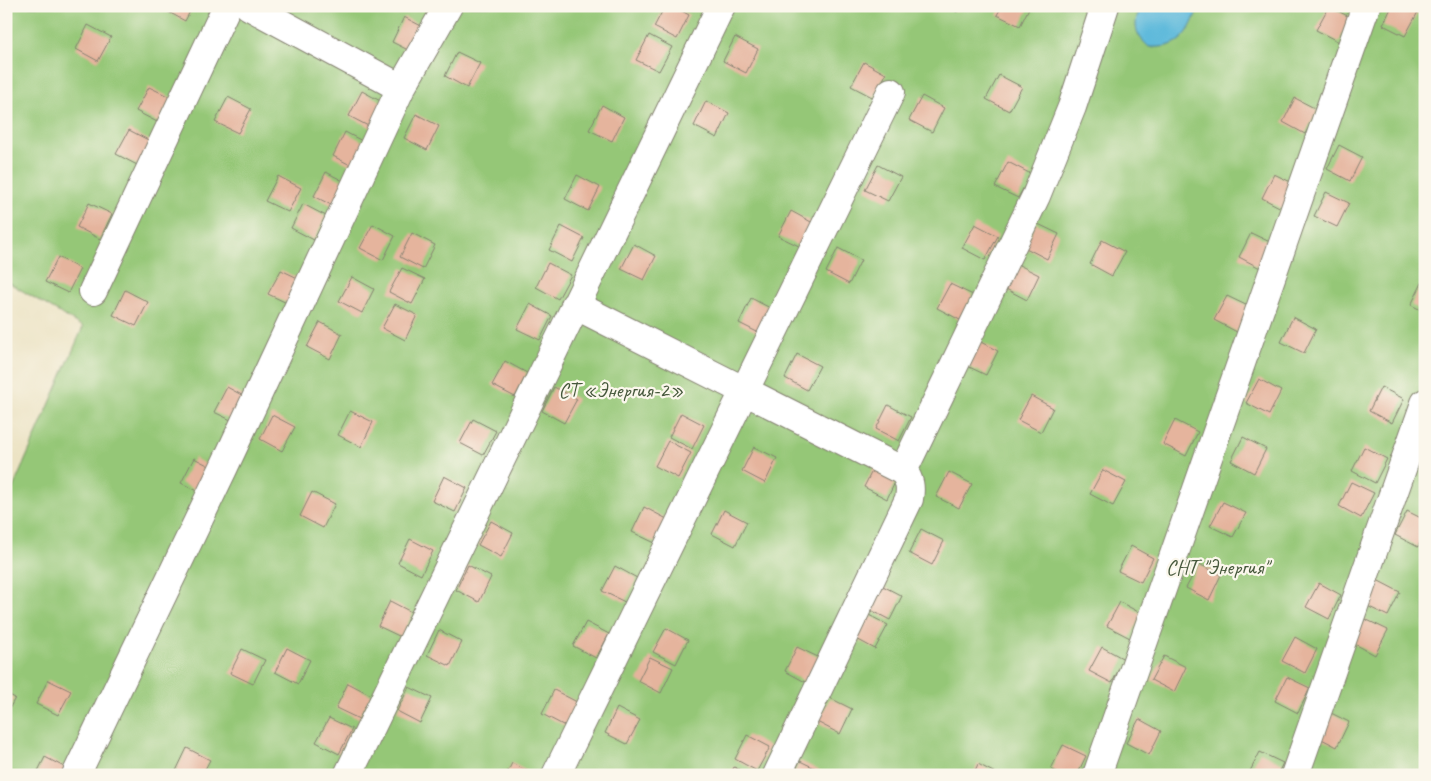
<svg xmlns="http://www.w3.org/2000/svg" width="1431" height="781" font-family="Caveat,sans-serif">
<rect width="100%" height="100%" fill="#fbf7ec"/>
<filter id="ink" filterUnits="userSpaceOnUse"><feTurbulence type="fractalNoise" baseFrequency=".02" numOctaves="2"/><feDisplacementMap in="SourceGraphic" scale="10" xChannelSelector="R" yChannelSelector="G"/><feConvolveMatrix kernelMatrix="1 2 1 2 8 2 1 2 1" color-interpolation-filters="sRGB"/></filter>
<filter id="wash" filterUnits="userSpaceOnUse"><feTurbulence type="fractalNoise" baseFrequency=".0096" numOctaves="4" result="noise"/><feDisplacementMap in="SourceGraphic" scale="20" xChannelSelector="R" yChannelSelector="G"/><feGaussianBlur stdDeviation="1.12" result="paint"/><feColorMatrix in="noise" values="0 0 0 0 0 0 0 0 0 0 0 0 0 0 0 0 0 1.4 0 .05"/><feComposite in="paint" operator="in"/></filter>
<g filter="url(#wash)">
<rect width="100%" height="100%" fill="#ece3c4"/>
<path fill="#95c777" stroke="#58724a" d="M6,6H1425V775H6V504L83,327L6,281Z"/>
<path fill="#5ebadb" stroke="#3d6b7c" d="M1141,6H1199C1189,34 1181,49 1149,47C1134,33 1133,25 1141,6Z"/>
<g id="blocks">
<path fill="#e5b49d" d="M165,6H193L185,21L163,9Z
M665,6H673L689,15L677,39L654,27Z
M946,6H959L957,12Z
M1002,6H1030L1020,26L997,15Z
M1329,6L1351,18L1339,42L1316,30Z
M1392,6H1407L1418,12L1405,36L1383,25Z
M404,17L427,29L414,53L392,42Z
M88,25L111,37L98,61L76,49Z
M649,35L672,47L659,71L636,60Z
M735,37L758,49L746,73L723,61Z
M457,52L480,63L467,88L445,76Z
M864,62L886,74L874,98L851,86Z
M999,75L1022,87L1009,111L986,99Z
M6,80L12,83L6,94Z
M149,87L172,98L159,123L136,111Z
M362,91L384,103L372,128L349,116Z
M922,96L944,108L932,132L909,120Z
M228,97L251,109L238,133L215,122Z
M1295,98L1318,110L1305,134L1283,122Z
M706,101L729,113L717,138L694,126Z
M602,105L624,117L612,141L589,130Z
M416,114L439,126L427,150L404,138Z
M129,130L152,142L139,166L116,154Z
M345,132L368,144L356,168L333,156Z
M1339,145L1362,157L1350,181L1327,169Z
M1008,162L1031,174L1018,198L995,187Z
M878,165L901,177L888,201L865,190Z
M326,172L349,184L337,208L314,196Z
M1274,174L1297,185L1285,210L1262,198Z
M577,175L600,187L588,211L565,199Z
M278,176L301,188L288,212L265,201Z
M1326,192L1349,203L1337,227L1314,216Z
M89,203L112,214L100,239L77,227Z
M303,204L326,216L314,240L291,228Z
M791,211L813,223L801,247L778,236Z
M1036,223L1059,234L1047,259L1024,247Z
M373,224L395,236L383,260L360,248Z
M975,224L998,236L985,260L962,248Z
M561,226L584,238L572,262L549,250Z
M412,233L435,245L423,269L400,257Z
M1251,233L1274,244L1262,269L1239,257Z
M1102,240L1125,252L1112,276L1090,264Z
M634,244L656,256L644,280L621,269Z
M838,248L861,260L849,284L826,272Z
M58,257L80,269L68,293L45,282Z
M548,263L571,275L558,299L536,287Z
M1017,264L1039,275L1027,300L1004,288Z
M402,268L425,279L412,304L389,292Z
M281,270L304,281L291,305L268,294Z
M352,277L374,289L362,313L339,301Z
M1423,281H1425V312L1411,305Z
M950,284L973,295L960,320L937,308Z
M125,290L148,302L136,326L113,315Z
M1227,296L1250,307L1237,332L1214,320Z
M751,298L774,310L761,334L739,323Z
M395,304L417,315L405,340L382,328Z
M530,304L552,316L540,340L517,329Z
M1293,317L1316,329L1304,353L1281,342Z
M320,322L342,334L330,359L307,347Z
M975,339L998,351L986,375L963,364Z
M797,354L820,366L807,390L785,378Z
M505,361L527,373L515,397L492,385Z
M1259,379L1281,391L1269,415L1246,403Z
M227,387L249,399L237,423L214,412Z
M554,387L577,399L564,423L542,411Z
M1381,387L1404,399L1392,423L1369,411Z
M1031,396L1053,408L1041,432L1018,420Z
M888,405L911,417L899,441L876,429Z
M350,411L373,422L361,447L338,435Z
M681,413L704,425L692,449L669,437Z
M272,415L295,427L282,451L260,439Z
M473,419L496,431L483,455L460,443Z
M1175,420L1198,432L1186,456L1163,444Z
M1243,437L1266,449L1254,473L1231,461Z
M668,441L691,453L678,478L655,466Z
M754,447L777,458L765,483L742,471Z
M1364,447L1387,459L1375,483L1352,471Z
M194,458L217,470L204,494L181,483Z
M876,463L899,474L887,499L864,487Z
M1103,470L1126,482L1113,506L1090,494Z
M949,472L972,484L959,508L936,497Z
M444,476L467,488L455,512L432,501Z
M1351,482L1374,493L1361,518L1339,506Z
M312,492L335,504L323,528L300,516Z
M1223,502L1246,513L1233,537L1210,526Z
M644,507L667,519L655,543L632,532Z
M724,510L747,522L735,546L712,534Z
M1407,511L1425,520V533L1418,547L1395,535Z
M491,521L513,533L501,557L478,545Z
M921,529L944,541L932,565L909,553Z
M410,539L433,551L421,575L398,563Z
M1131,546L1153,558L1141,582L1118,571Z
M1199,564L1221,575L1209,600L1186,588Z
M468,565L491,577L479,602L456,590Z
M615,566L637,578L625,602L602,591Z
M1377,580L1400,592L1388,616L1365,605Z
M1319,583L1341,595L1329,619L1306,607Z
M879,584L902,596L890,620L867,608Z
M390,601L413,613L401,637L378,626Z
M1120,602L1142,614L1130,638L1107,626Z
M865,613L888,625L875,649L853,637Z
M1365,619L1388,630L1375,655L1353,643Z
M586,622L609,634L596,658L573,646Z
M666,628L688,640L676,664L653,652Z
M439,630L462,642L450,666L427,655Z
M1295,637L1317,649L1305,673L1282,661Z
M797,647L820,658L807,683L785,671Z
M1102,647L1124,659L1112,683L1089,671Z
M287,648L310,660L298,684L275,672Z
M242,649L265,660L253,684L230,673Z
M1164,656L1186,667L1174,692L1151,680Z
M650,657L673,668L661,693L638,681Z
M1287,677L1310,688L1298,713L1275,701Z
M48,680L71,691L58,715L36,704Z
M348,683L371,695L359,719L336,708Z
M409,687L432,698L420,723L397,711Z
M554,690L577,702L565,726L542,714Z
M6,693L15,698L6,715Z
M830,698L852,709L840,734L817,722Z
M617,708L640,720L627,744L605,733Z
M1327,711L1349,722L1337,747L1314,735Z
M329,718L352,729L339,754L316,742Z
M1139,719L1161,731L1149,755L1126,743Z
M747,735L770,747L757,771L735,759Z
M1063,745L1086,756L1077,775H1062L1051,769Z
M187,748L210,760L202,775H178L175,773Z
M1260,752L1283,763L1277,775H1248Z
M45,757L68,769L65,775H36Z
M800,761L823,772L822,775H793Z
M512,763L534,775H506Z
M978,764L999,775H973Z
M734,767L750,775H730Z"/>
</g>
</g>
<g filter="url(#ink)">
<use href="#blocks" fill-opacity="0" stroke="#848070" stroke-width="1"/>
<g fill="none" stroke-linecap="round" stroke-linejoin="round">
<g stroke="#848070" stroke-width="30">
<path id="minor" d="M249,6L401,88
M93,291L227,6
M575,305L903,471C910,480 911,487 909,499L777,775
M903,471L1036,196L1072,107L1105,6
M76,775L223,469L401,88L448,6
M348,775L721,6
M556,775L891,92
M1097,775L1366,6
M1295,775L1425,403"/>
</g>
<use href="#minor" stroke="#fff" stroke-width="28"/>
</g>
</g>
<g text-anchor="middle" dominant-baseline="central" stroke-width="4.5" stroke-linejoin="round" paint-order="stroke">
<g font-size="21" fill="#46583c" stroke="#fbf7ec">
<text x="621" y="390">СТ «Энергия-2»</text>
<text x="1217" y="567">СНТ "Энергия"</text>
</g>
</g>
<rect width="1431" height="781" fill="none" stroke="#fbf7ec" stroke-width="25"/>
</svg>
